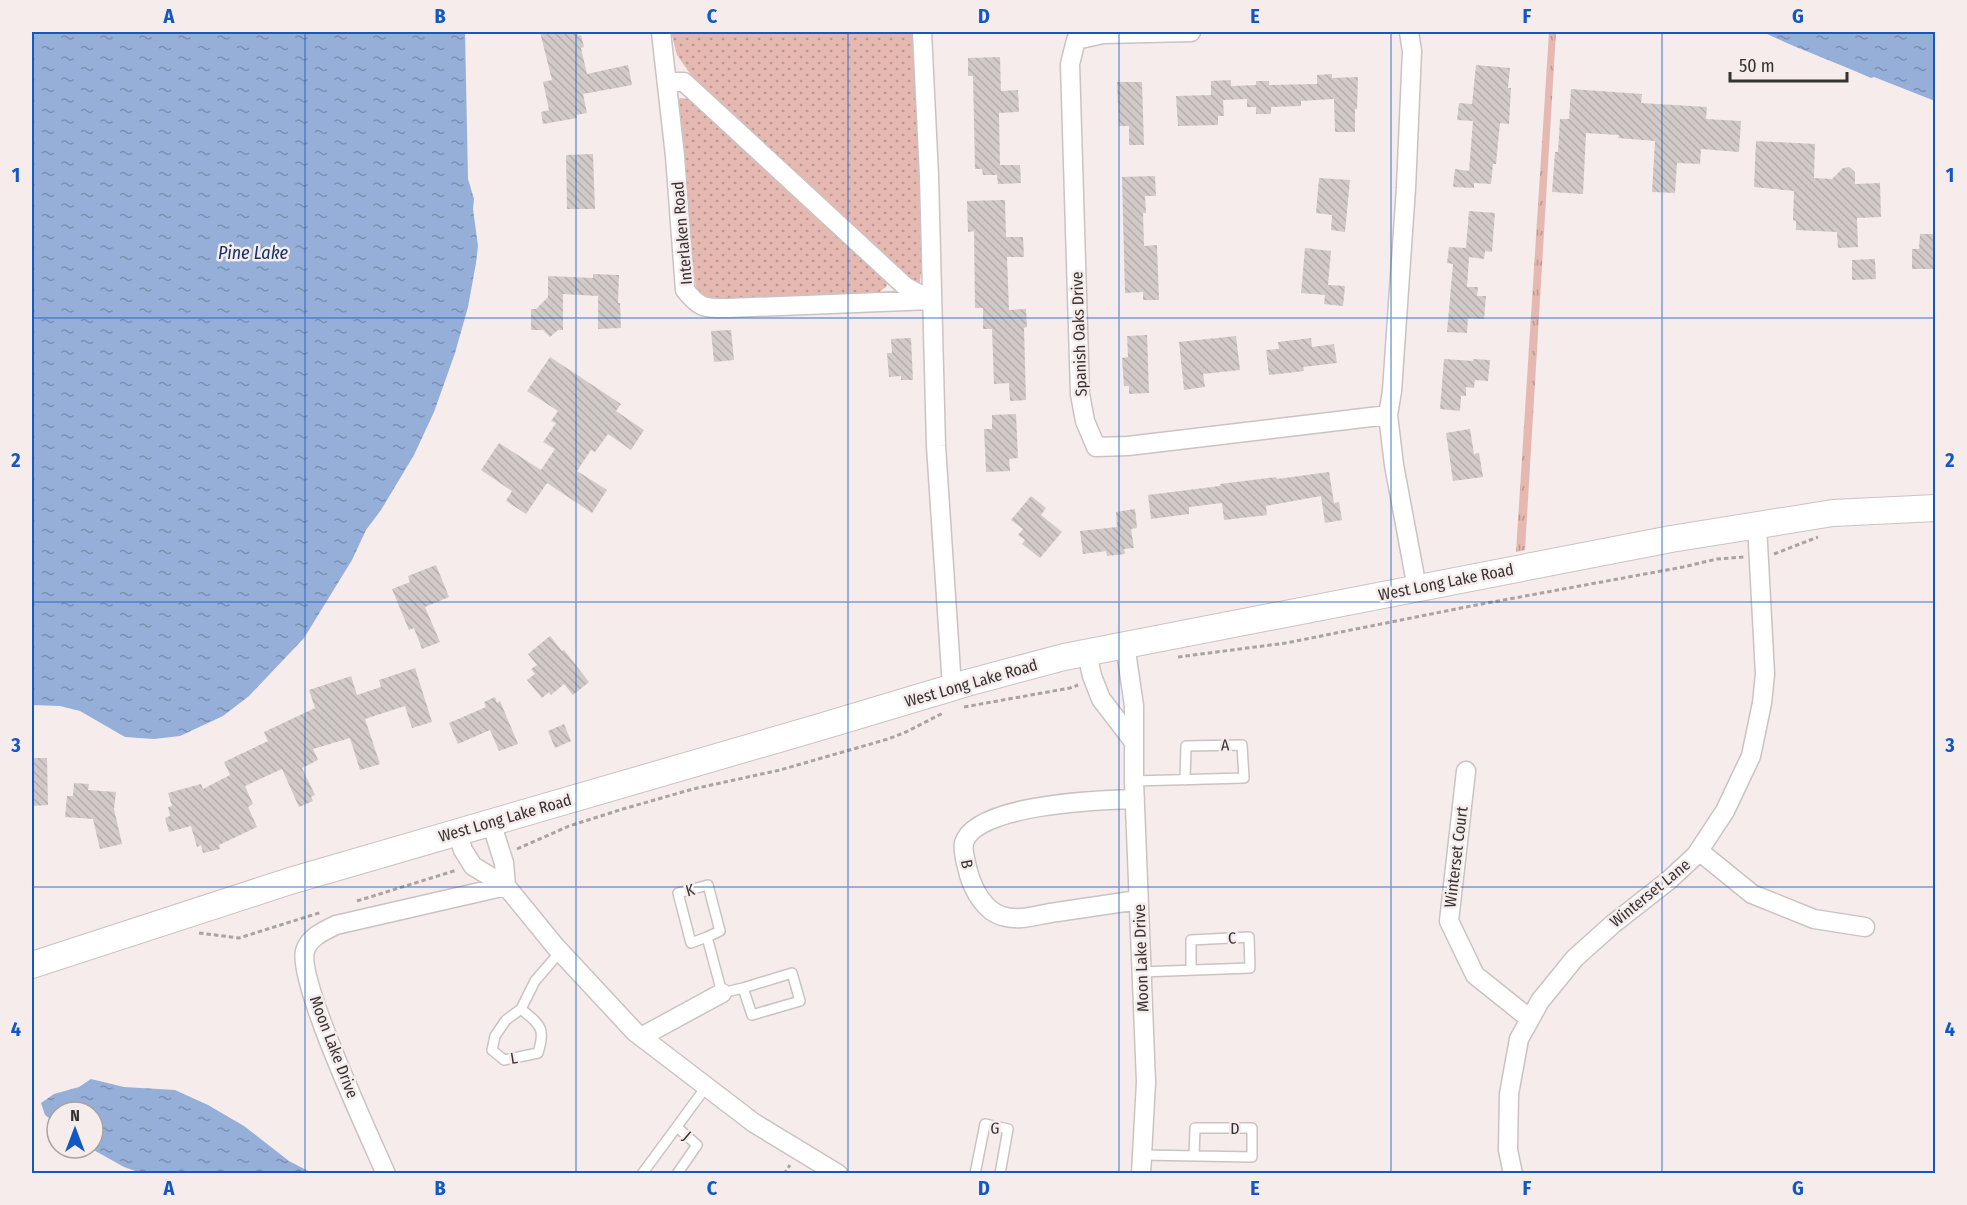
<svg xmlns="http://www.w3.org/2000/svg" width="1967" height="1205" font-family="'Fira Sans Condensed',sans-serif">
<defs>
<pattern id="grass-dots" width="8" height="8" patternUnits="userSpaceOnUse" patternTransform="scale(1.5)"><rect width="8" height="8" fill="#e5b9b1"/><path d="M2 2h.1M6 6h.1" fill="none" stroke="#ba9791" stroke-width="1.8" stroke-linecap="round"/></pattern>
<pattern id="park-tufts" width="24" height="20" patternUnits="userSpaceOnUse" patternTransform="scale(1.5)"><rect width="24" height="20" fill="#e5b9b1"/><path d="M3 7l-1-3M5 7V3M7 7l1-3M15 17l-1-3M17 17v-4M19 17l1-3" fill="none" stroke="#ba9791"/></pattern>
<pattern id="water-ripples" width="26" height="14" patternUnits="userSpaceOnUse" patternTransform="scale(1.5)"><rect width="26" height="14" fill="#95afd9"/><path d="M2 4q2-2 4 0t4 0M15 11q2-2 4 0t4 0" fill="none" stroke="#7a8fb1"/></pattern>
<pattern id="building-back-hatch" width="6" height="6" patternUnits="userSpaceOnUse" patternTransform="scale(1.5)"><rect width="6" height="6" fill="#d2cac8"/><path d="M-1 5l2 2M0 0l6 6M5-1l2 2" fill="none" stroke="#b5aeac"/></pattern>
</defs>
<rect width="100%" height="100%" fill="#f5eceb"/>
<path fill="url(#grass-dots)" d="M671,32H914L922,258L920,283L912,281L693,78L677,55Z
M680,98L691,99L884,275L887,286L877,294L720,303L706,298L696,291L676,103Z"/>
<path fill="url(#park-tufts)" d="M1549,32H1556L1525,550L1516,552Z"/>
<path fill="url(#water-ripples)" d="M32,32H465L468,179L474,199L473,209L478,246L476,263L468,307L455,353L434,412L414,455L381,510L366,530L352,560L304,638L249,696L223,716L180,736L154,739L125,737L80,711L60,706L32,705Z
M1763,32H1935V101L1874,77L1871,78C1838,63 1798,49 1763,32Z
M91,1079L124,1087L175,1090L208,1105L244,1126L289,1161L312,1173L144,1174L124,1167L90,1148H93V1112H57V1124L45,1115L41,1103L54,1094L79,1087Z"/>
<path fill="url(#building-back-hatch)" d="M540,32H577L578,36L581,35L584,47L581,48L587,74L628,65L632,85L583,94L587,113L576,115L577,118L543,124L541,112L549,110L543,82L552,80Z
M1000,57L1001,91L1018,90L1019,112L999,113L1000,165H1020L1021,183L998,184L997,175H983L982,169H975L973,76H968V58Z
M1476,65L1510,68L1508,88H1511L1509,124L1500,123L1496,164H1493L1491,184L1474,183V188L1453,187L1455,169L1469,171L1473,121L1457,120L1459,103L1472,104Z
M1332,74V78L1358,77L1357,109H1355V132H1335L1334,99L1301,101V106L1271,107V114H1256V107H1247V99L1223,100L1224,116H1218V125L1178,126L1176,96L1211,95V81L1231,80V86L1256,85V81H1269V85L1317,84V75Z
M1117,82H1142L1144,145H1129V126H1119Z
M1571,89L1642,94L1641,103L1707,107L1706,119L1741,121L1739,152L1701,149L1700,164L1677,163L1675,193L1652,192L1655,141L1618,138L1619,135L1586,133L1583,194L1552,192L1555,152H1558L1560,119H1569Z
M1756,141L1815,144L1814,178L1832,179L1843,168L1849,167L1855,172V184L1880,183L1881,217L1857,218L1858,247L1838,248L1837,232L1796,230V221L1793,220L1794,191L1754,187Z
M593,154L595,209H567L566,155Z
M1155,176L1156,196H1145L1146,213H1143L1144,246L1157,245L1159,300H1143V292L1125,293L1122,177Z
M1319,178L1350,180L1345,232L1331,230L1332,215L1316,213Z
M1005,200L1006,237H1023L1024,257H1007L1009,310L1026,309L1027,327L1024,328L1026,400L1010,401L1009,383L994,384L992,329H983V308H975L974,231L968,232L967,201Z
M1469,211L1495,213L1492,252L1485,251L1484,259L1469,257L1467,287H1478L1477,296H1486L1484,319L1468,318L1467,333L1447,332L1453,264L1447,263L1449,247L1466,248Z
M1920,234H1935L1934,269H1912V249H1919Z
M1305,248L1331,251L1328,285L1345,286L1343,306L1324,304L1325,295L1301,293Z
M1875,259L1876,279L1852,280V260Z
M593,274L619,275L618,303H620L621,328L598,329V296L563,294V330H558L550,337L543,330H531V309H536L548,297V276L593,278Z
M731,330L734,360L714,362L711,331Z
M1147,335L1149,393L1129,394V386H1124L1122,358L1128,357L1127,336Z
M1236,336L1240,370L1203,374L1205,387L1184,390L1179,342Z
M911,338L913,380H901V376L889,377L887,353H892L891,339Z
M1311,338L1312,347L1334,344L1337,363L1303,367L1304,371L1269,375L1266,350L1279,349L1278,342Z
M550,357L621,404L616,411L644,430L631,450L608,434L595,452L591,450L577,471L607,490L592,513L547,483L526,514L506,501L512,491L481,470L499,443L541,470L555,449L543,442L556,423L551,421L558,411L527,391Z
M1444,359L1473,361V359L1490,360L1488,381L1475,380L1474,388L1466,387V396H1461L1460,411L1440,409Z
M1016,414L1018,458L1009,459L1010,471L986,472L984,429H992V415Z
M1470,429L1474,454L1479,453L1483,477L1453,481L1446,433Z
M1329,472L1334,503L1339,502L1342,520L1325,523L1321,496L1266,506L1267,515L1224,520L1222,503L1189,507V514L1151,519L1148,495L1220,486V484L1276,477L1277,479Z
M1031,496L1046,508L1041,515L1062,532L1040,558L1022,544L1025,540L1018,535L1023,529L1011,520Z
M1135,509L1137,528L1131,529L1134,548L1124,549L1125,554L1107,556L1106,551L1083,554L1080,531L1117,527L1116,512Z
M436,565L449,597L425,607L440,642L422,649L414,628L409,630L392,589L410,582L408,576Z
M550,636L562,651L564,650L589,682L573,695L564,684L551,695L549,692L542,698L527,680L535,674L531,669L537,665L528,654Z
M415,668L432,722L412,728L405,706L365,719L380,764L360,770L350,738L313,749L318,760L302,768L315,795L311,797L313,801L299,807L282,769L245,786L253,804L248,807L257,827L219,845L220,849L203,853L201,845L197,847L191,826L169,832L165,818L170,816L168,807L172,806L168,793L201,784L203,789L230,775L224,762L268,741L264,732L315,708L309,690L351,676L357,695L381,687L379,680Z
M495,697L497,703L500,701L518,744L499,751L490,730L458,744L449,723L486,707L484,702Z
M564,724L571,741L555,748L548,731Z
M32,758H47L48,805L32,806Z
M74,783L89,784L88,790L116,792L114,809L122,844L100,849L93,819L65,817L67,796H73Z"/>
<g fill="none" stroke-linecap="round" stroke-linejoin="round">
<g stroke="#cbc3c1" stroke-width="12">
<path id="service" d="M1134,781L1244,778L1242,745L1186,746L1185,780
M707,937L691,943L678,893L708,885L720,931L707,937L722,993L743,988L752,1015L800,1001L792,973L743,988
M1141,972L1250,968L1249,937L1191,940V970
M521,1009C540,1025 546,1027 538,1053L504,1060L492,1050L495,1036L506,1020L521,1009L535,981L560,952
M677,1127L697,1145L677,1174
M1142,1155L1252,1157V1128H1195L1194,1156
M642,1174L706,1087
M975,1174L985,1124L1008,1129L1000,1174"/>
</g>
<g stroke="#cbc3c1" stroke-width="21">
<path id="minor" d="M661,32L675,156L685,290C700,309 705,308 728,308L931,300
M922,32L929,176L936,446L952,687
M1191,32L1103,34L1076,40L1070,64L1080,394L1085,421L1096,447L1128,446L1388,415
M1409,32L1412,51L1406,188L1392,391L1388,415L1394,465L1417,588
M667,82H684L906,287L929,299
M1125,644L1134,706V781L1146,1082L1141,1174
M1087,653L1092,676L1101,699L1134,742
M1466,771L1449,921L1475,975L1530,1019
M1135,799C1100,800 975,804 964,843C962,852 967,866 969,875C974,891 985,911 1002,916C1020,922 1039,914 1057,912C1084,908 1111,904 1138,900
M491,822L504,863L506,886
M457,832L463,850L473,866L506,886L555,946L635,1032L754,1123L838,1174
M1699,851L1752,894L1814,919L1865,927
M641,1037L722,993
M386,1174C370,1137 297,982 305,951C309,937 324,931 336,925L506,886
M1513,1174L1508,1150L1509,1094L1519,1039L1540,1001L1575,958L1613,924L1668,881L1696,855L1725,811L1751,756L1762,703L1765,674L1757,525"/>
</g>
<g stroke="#cbc3c1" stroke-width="28">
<path id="secondary" d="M32,965L290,881L820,727L967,683L1064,657L1671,539L1833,513L1936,508"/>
</g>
<path stroke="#aaa3a2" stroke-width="3" stroke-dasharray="4.5 3" stroke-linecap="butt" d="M1774,554L1818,537
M1178,657L1286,643L1471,606L1683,567L1717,559L1744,557
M964,707L1070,688L1078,685
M517,849L569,826L623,809L693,789L780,770L888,739L906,732L943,713
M357,901L457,870
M199,933L239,938L322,912
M784,1174L790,1165"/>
<use href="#service" stroke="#fff" stroke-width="9"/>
<use href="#minor" stroke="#fff" stroke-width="18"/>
<use href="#secondary" stroke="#fff" stroke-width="26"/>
</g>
<path fill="none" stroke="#1258c3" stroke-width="1.5" stroke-opacity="0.55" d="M305,32V1174M576,32V1174M848,32V1174M1119,32V1174M1391,32V1174M1662,32V1174M32,318H1936M32,602H1936M32,887H1936"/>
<g text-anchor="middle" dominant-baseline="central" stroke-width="5" stroke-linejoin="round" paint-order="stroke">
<g font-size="16" fill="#363232" stroke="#f5eceb">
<text transform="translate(682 233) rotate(-95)">Interlaken Road</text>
<text transform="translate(1079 334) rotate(-92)">Spanish Oaks Drive</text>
<text transform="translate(1446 582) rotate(-11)">West Long Lake Road</text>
<text transform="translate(971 683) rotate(-16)">West Long Lake Road</text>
<text transform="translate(1225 745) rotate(-1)">A</text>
<text transform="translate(505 818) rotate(-16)">West Long Lake Road</text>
<text transform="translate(1456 857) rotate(-83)">Winterset Court</text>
<text transform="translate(967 864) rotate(79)">B</text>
<text transform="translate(690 890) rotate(-16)">K</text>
<text transform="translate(1650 893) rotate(-39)">Winterset Lane</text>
<text transform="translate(1232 938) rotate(-3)">C</text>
<text transform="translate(1141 958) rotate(-92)">Moon Lake Drive</text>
<text transform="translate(334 1047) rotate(69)">Moon Lake Drive</text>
<text transform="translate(514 1058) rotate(-9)">L</text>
<text transform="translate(995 1128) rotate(4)">G</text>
<text x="1235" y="1128">D</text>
<text transform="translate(687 1136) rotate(40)">J</text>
</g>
<g font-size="18" font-style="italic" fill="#123165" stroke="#f5eceb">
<text x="253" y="253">Pine Lake</text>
</g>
</g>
<rect width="1967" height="1205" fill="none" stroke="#f5eceb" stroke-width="66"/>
<g transform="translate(75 1130)"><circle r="28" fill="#f5eceb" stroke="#a9a2a1" stroke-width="1.5"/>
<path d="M0-4.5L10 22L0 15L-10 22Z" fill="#1258c3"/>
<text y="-9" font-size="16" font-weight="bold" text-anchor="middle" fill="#363232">N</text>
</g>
<path d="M1730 72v9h117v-9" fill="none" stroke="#363232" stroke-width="3"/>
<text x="1739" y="72" font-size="18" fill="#363232" stroke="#f5eceb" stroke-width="4.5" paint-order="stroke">50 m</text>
<rect x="33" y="33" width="1901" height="1139" fill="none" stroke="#1258c3" stroke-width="2"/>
<g font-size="20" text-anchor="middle" font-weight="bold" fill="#1258c3">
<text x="169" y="23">A</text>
<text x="440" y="23">B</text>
<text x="712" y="23">C</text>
<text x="984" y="23">D</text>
<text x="1255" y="23">E</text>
<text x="1527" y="23">F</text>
<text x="1798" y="23">G</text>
<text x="16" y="182">1</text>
<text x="1950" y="182">1</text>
<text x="16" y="467">2</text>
<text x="1950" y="467">2</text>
<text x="16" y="752">3</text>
<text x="1950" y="752">3</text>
<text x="16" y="1036">4</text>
<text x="1950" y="1036">4</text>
<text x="169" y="1195">A</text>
<text x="440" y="1195">B</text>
<text x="712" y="1195">C</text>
<text x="984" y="1195">D</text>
<text x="1255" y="1195">E</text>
<text x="1527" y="1195">F</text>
<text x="1798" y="1195">G</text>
</g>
</svg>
